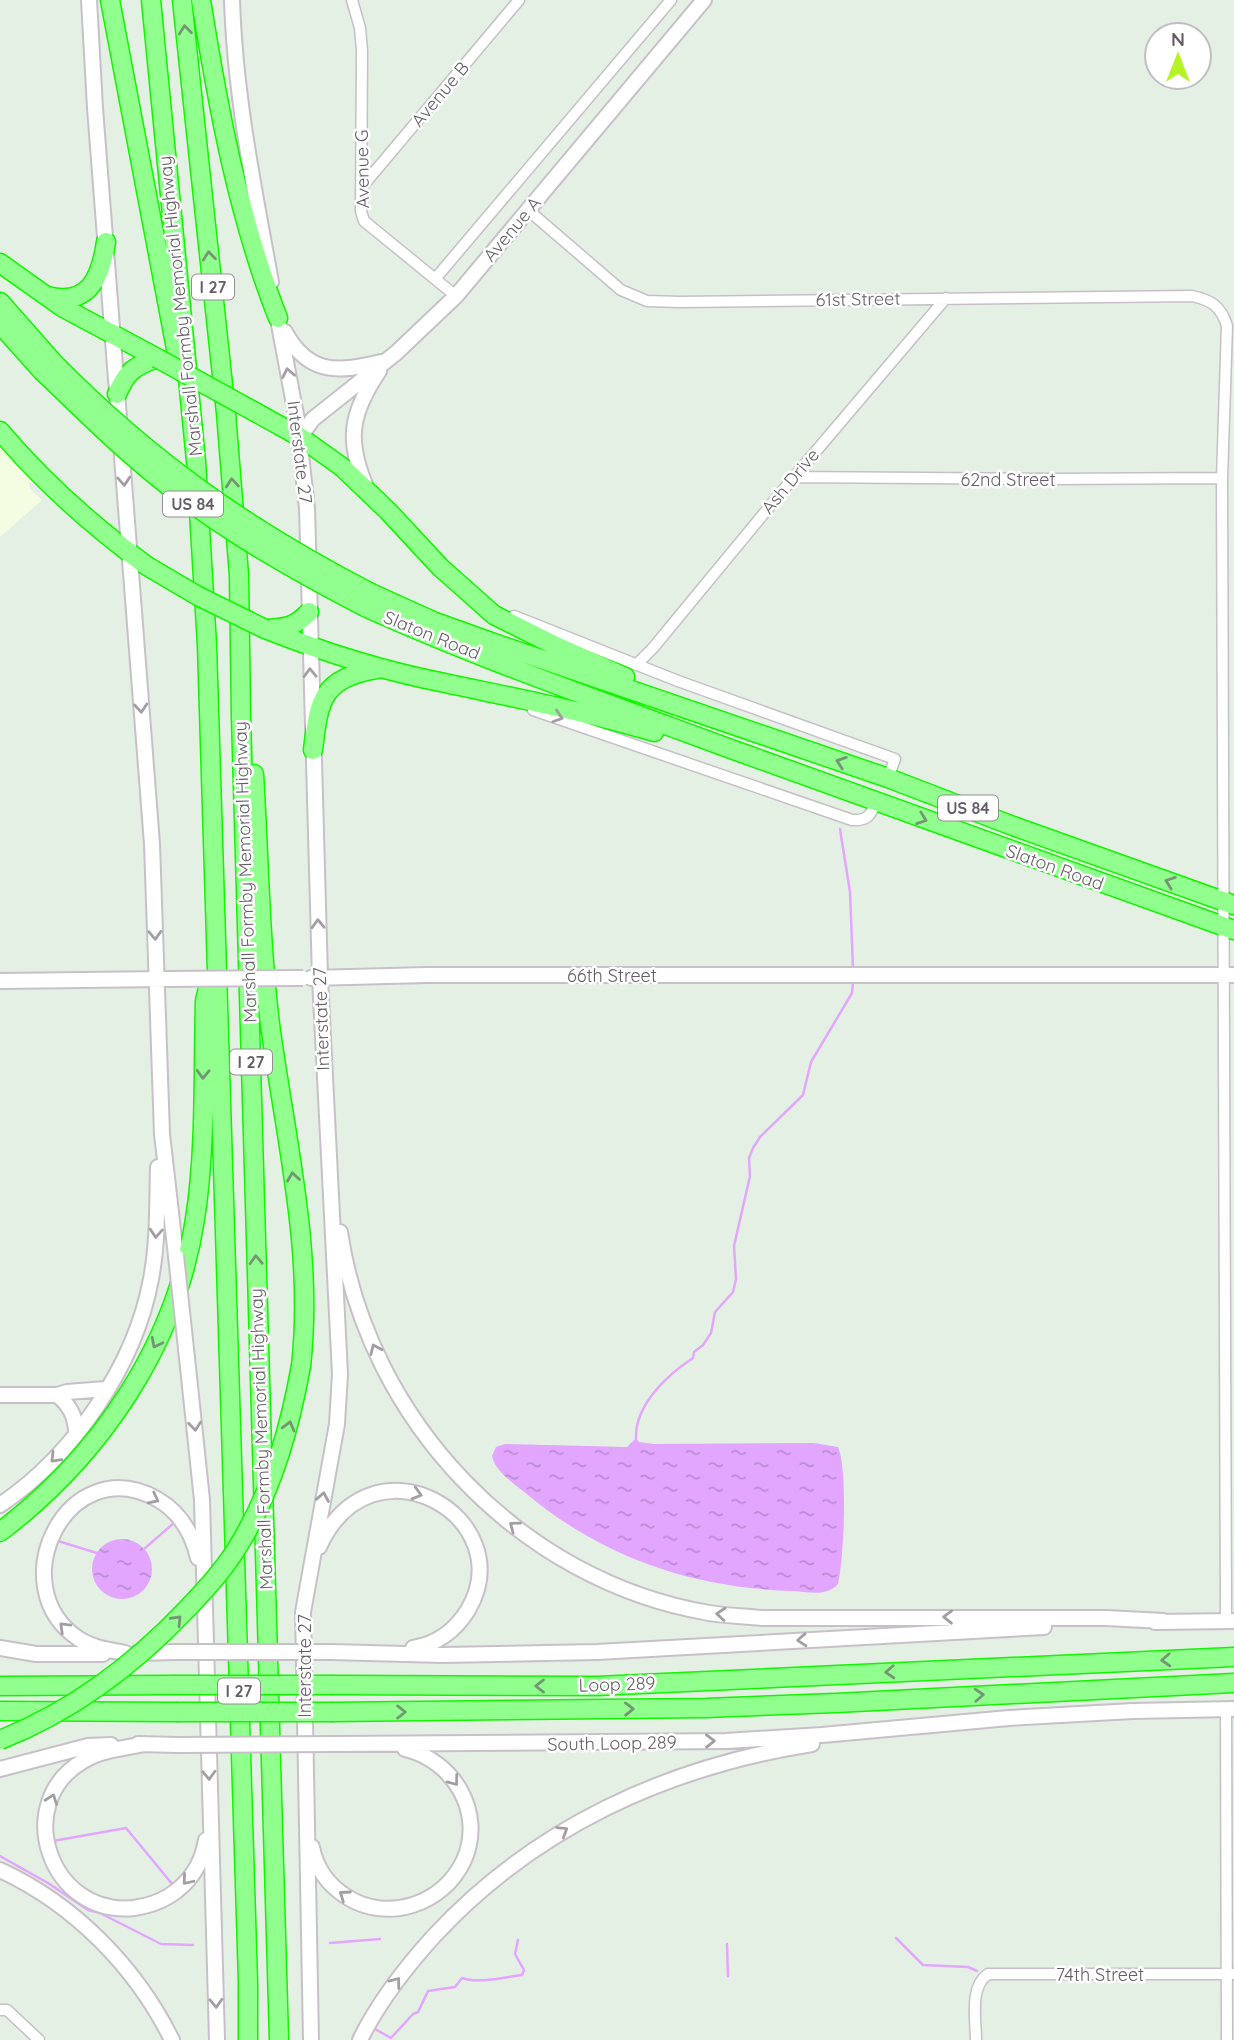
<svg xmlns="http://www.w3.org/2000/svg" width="1234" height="2040" font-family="Quicksand,sans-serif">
<defs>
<pattern id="water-ripples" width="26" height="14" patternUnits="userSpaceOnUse" patternTransform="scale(1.75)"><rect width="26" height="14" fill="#e2a6ff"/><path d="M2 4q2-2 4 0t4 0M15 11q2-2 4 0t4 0" fill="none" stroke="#bb8ad2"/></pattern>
</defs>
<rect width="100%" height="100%" fill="#e5f0e5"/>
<path fill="#f4fde1" d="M0,438L35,477L29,484L30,489L42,500L0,537Z"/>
<path fill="url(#water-ripples)" d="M636,1438L639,1442L654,1444L814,1443L838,1447C848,1469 844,1558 838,1584C827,1597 807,1592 793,1591C691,1588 601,1557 523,1491C511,1481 495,1471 492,1456L496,1447L505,1444L627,1447Z
M92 1569a30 30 0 1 1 60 0a30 30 0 1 1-60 0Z"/>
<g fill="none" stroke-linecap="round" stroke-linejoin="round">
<path stroke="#e2a6ff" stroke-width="2.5" d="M840,829L850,892L853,968
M636,1438C635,1405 667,1375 693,1358L694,1352L703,1345L711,1333L715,1312L733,1292L736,1279L734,1246L750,1176L749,1158L753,1148L760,1137L803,1095L811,1062L852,993L853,980
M58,1541L97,1553
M144,1549L175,1522
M53,1841L126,1828L173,1885
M0,1856L48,1883L88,1910L100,1913L161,1944L193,1945
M896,1938L923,1965L968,1967L977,1971
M330,1943L380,1939
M727,1944L728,1976
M375,2029L391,2038L413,2014L418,2012L428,1991L455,1987L462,1978C478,1984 505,1977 522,1975L524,1970L515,1954L518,1940"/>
<g stroke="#c6bfc7" stroke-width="13">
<path id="street" d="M352,0L360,28L362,51L361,211L364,221L456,296
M361,188L519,0
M528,210L621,290L647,301L680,302L1192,296C1211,300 1221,306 1227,326L1222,478L1226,1621
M435,279L671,0
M794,477L1052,479L1222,478
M514,616L678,681L895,759L888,778
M636,665L653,648L794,477L946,298
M533,710L852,820C867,821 870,816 876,803
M1226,1709L1227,2040
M0,2010H7L39,2040
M976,2040C976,2020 969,1987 988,1974H1234"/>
</g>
<g stroke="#c8c0c9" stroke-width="18">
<path id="secondary" d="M89,0L95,108L152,844L162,1134L176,1256
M232,0C235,96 254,188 271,282
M276,309L297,420L307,508L320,978L340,1374L337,1424L303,1612L311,2040
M285,332C309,376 339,372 381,362
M300,437L313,419L396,353L456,296L704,0
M367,489C346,441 350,414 379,371
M311,978L427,975H1234
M0,981L165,979
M340,1232C368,1420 520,1581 709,1613C727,1616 745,1616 762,1618H1106L1163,1621
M187,1358L202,1500L217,2040
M0,1395H57L67,1392L106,1389
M57,1395C70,1405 76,1417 76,1433
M0,1505C73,1456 135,1366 151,1279C158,1242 157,1204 158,1167
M319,1547C372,1430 522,1518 468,1610C455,1631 437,1644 413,1648
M1155,1622L1234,1621
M0,1648L36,1654H103
M331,1652L443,1655L597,1652L1044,1627
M125,1653C109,1650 93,1648 79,1639C0,1587 67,1449 157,1499C180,1512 192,1532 198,1558
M137,1653L175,1652
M138,1744L178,1745
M145,1744C125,1748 101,1750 83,1761C11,1803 50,1917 134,1908C147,1906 158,1903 169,1896C190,1883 202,1864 206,1840
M335,1744L726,1741L822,1735L1009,1718L1133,1711L1234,1709
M0,1769L88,1746L111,1745
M312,1847C316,1869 328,1885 347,1897C388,1923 444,1904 464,1860C485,1812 453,1760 405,1749
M0,1870C74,1904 136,1967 172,2040
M360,2040C379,2001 405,1968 434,1936C535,1827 667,1767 812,1744"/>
</g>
<g stroke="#13f500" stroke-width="21">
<path id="highway" d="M110,0L177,354
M151,0L196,461L207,645L248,1982V2040
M182,0L226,413L239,575L241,717L279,2040
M201,0C218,107 238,217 278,318
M0,263L62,307L157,358
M47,296C89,307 101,277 106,242
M0,302L52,361
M0,324L42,371
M117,394C127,371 133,367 157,358
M257,413L300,437L342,467L388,511L440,567L494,615L556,646L625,677
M0,431C43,482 94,527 147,566
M371,593L435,622L488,641L888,778L1013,826L1234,905
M365,607C464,652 568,689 671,727C858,796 1046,862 1234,930
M265,629C323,652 383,671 445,683C515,698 585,711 654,732
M268,629C287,628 296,626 309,612
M313,750C319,700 321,679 377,669
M254,774C259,856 260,942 270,1024C285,1137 314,1251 301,1366
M0,1532C100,1456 176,1345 195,1219C206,1150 203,1071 205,1001L208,988
M333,1685L597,1686L1234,1657
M0,1686L174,1685
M0,1711L176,1712
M333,1712L706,1708L836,1703L1234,1683"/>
</g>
<use href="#street" stroke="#fff" stroke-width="10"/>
<use href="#secondary" stroke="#fff" stroke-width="14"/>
<use href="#highway" stroke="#90ff8d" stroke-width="18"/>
<g stroke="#c8c0c9" stroke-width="18" stroke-linecap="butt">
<path id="secondary-bridge" d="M167,979L303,978
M176,1256L187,1358
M175,1652H331
M178,1745L335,1744"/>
</g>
<g stroke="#13f500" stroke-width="21" stroke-linecap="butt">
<path id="highway-bridge" d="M157,358L257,413
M52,361C150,461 247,529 371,593
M42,371C73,400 103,431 136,459C204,519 284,565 365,607
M147,566L198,596L265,629
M174,1685H333
M176,1712H333
M0,1740C73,1711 133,1666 187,1609C208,1587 228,1565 243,1538C274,1485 290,1426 301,1366"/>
</g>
<use href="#secondary-bridge" stroke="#fff" stroke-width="14"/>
<use href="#highway-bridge" stroke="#90ff8d" stroke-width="18"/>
</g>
<defs><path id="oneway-chevron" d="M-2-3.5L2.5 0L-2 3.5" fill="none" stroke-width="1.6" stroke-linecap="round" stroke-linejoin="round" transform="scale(1.75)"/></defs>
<g stroke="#749674">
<use href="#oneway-chevron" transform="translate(185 30) rotate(-96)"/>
<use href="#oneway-chevron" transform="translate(209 256) rotate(-96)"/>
<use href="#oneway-chevron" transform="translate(232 483) rotate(-95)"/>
<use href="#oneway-chevron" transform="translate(841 762) rotate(-161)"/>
<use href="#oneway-chevron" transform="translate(922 819) rotate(20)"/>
<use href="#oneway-chevron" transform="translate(1170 882) rotate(-160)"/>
<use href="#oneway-chevron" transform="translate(203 1074) rotate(92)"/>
<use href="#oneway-chevron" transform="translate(293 1177) rotate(-98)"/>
<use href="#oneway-chevron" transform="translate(256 1260) rotate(-92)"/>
<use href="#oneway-chevron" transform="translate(156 1343) rotate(117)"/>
<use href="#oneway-chevron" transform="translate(289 1426) rotate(-75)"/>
<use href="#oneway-chevron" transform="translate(177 1620) rotate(-46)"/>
<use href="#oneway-chevron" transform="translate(1166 1660) rotate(177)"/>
<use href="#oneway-chevron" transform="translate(890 1672) rotate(177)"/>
<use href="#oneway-chevron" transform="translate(540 1686) rotate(180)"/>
<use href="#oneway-chevron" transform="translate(979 1695) rotate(-3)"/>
<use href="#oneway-chevron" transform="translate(629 1709) rotate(-1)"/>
<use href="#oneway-chevron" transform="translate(401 1712)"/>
</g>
<g stroke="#a39ea4">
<use href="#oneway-chevron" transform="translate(288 373) rotate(-101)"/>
<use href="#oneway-chevron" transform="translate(124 481) rotate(86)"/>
<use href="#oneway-chevron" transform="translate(310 673) rotate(-92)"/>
<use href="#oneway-chevron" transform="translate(141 708) rotate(85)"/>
<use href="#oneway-chevron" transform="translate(558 717) rotate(18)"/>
<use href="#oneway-chevron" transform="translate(318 924) rotate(-92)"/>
<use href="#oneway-chevron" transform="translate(155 935) rotate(88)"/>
<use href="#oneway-chevron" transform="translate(156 1233) rotate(94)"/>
<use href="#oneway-chevron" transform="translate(375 1349) rotate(-114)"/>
<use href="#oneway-chevron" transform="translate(195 1426) rotate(84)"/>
<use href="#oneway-chevron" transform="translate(55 1458) rotate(134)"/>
<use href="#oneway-chevron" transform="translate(417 1494) rotate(16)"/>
<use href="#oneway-chevron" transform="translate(323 1497) rotate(-80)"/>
<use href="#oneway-chevron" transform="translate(154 1499) rotate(27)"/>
<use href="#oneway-chevron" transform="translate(514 1526) rotate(-143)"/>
<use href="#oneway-chevron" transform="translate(721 1614) rotate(-175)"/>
<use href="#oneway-chevron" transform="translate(948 1617) rotate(-179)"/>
<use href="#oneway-chevron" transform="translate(64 1627) rotate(-136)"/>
<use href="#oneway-chevron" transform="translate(802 1640) rotate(176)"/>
<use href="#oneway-chevron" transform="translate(710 1741) rotate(-1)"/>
<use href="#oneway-chevron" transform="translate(209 1775) rotate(88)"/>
<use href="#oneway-chevron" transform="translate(454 1781) rotate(53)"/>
<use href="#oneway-chevron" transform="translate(52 1799) rotate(-70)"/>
<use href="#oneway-chevron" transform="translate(563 1831) rotate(-32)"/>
<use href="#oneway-chevron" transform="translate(187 1880) rotate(130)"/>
<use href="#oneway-chevron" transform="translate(344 1895) rotate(-145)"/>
<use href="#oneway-chevron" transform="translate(396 1982) rotate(-53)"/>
<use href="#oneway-chevron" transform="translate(216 2003) rotate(88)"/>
</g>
<g text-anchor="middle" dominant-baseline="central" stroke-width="5" stroke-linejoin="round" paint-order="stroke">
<g fill="#fff" stroke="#938e95" stroke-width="2">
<rect x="192" y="274.5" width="42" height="25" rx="5"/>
<rect x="163" y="491.5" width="60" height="25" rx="5"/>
<rect x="938" y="795.5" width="60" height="25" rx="5"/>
<rect x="230" y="1049.5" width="42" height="25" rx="5"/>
<rect x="218" y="1678.5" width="42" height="25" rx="5"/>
</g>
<g font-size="16" font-weight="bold" fill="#655d67">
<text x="213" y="287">I 27</text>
<text x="193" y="504">US 84</text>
<text x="968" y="808">US 84</text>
<text x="251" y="1062">I 27</text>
<text x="239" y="1691">I 27</text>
</g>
<g font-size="18" fill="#655d67" stroke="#fff">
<text transform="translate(440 94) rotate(-50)">Avenue B</text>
<text transform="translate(362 169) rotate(-91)">Avenue G</text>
<text transform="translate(512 229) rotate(-50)">Avenue A</text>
<text transform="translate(858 299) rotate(-1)">61st Street</text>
<text transform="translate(180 306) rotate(-96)">Marshall Formby Memorial Highway</text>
<text transform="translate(300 452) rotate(83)">Interstate 27</text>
<text x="1008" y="479">62nd Street</text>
<text transform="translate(790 481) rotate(-50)">Ash Drive</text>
<text transform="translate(432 635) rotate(22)">Slaton Road</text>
<text transform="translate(1055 867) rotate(20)">Slaton Road</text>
<text transform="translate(245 872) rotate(-92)">Marshall Formby Memorial Highway</text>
<text x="612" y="975">66th Street</text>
<text transform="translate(321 1019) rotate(-92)">Interstate 27</text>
<text transform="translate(261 1439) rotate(-92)">Marshall Formby Memorial Highway</text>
<text transform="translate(304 1666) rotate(-90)">Interstate 27</text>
<text transform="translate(617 1684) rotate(-2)">Loop 289</text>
<text transform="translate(612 1743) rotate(-1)">South Loop 289</text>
<text x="1100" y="1974">74th Street</text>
</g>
</g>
<g transform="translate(1178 56)"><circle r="33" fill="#ffffff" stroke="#c1bec2" stroke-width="2"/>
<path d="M0-5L12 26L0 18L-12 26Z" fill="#b4f427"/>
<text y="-10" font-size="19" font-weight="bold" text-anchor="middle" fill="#655d67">N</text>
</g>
</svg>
